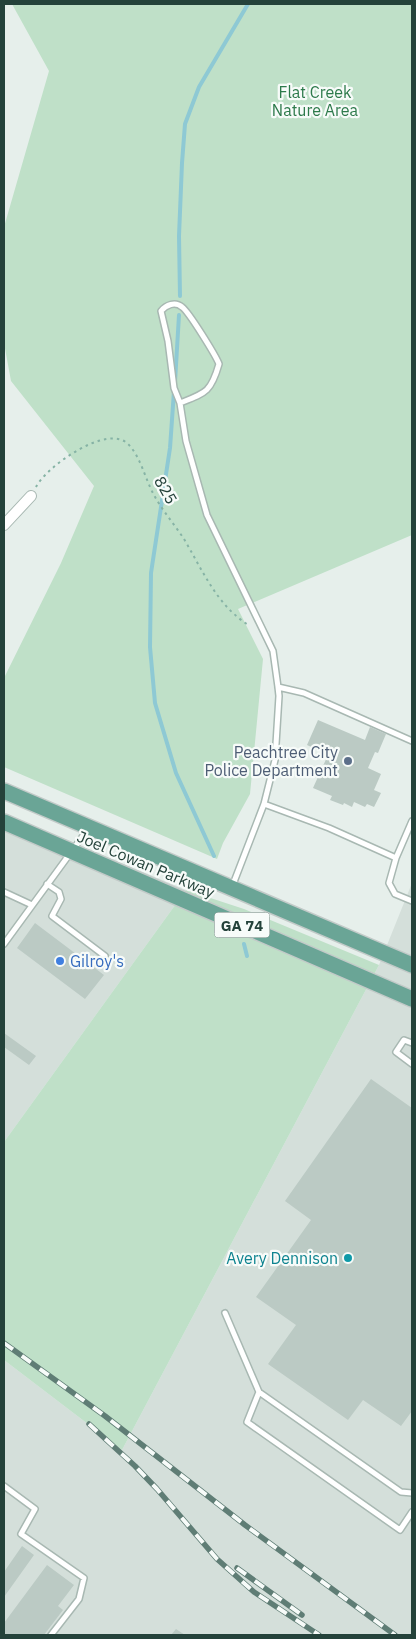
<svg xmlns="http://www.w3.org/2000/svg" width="416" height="1639" font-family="'IBM Plex Sans',sans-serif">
<rect width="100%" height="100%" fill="#e6efeb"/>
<path fill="#d4dfda" d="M4,814L186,890L4,1142Z
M412,883V1635H4V1360L122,1450L379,965Z"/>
<path fill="#bfe0c8" d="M12,4H412V535L238,609L263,659L250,794L223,843L217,859L4,767V678L61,563L94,486L11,381L4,343V227L49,71Z
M186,890L244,909L379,965L122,1450L4,1360V1142Z"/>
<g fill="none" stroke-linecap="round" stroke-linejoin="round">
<path stroke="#8ec9d4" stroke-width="4" d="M180,296L179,236L182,163L185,124L199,87L248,4
M175,382L179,315
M174,391L170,448L151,573L150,647L155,703L176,773L214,856
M244,944L247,956"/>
</g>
<path fill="#bbcac4" d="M318,720L365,740L370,727L386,734L378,753L375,752L368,768L381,774L374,790L381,793L374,807L367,804L365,807L354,802L352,807L344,803L343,805L330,800L332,796L313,788L328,755L307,745Z
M35,923L104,975L85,999L17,948Z
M4,1033L36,1056L29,1065L4,1047Z
M371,1079L412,1108V1411L401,1426L363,1400L348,1420L268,1364L296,1325L256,1297L311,1220L285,1201Z
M22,1546L34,1555L4,1597V1572Z
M47,1565L74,1585L58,1606L63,1610L44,1635H4V1623Z
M176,1629L185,1635H171Z"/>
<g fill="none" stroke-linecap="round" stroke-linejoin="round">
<g stroke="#a8b8b2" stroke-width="8">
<path id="lane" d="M180,403C206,393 211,392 219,364C216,356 189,312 182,307C175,301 166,305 161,311L168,341L174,388L180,403L186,441L207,515L273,651L278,687L279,696L275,760L264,804L232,887
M278,687L304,693L412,741
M264,804L329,828L396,858
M412,821L396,858L389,883L395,894L412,901
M47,884L59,892L61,899L52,916L105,956
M4,892L32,905
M4,944L88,829
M412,1043L404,1040L396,1052L412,1064
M225,1313L259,1392L401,1492L412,1493
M259,1392L247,1422L400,1530L412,1512
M4,1486L35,1509L21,1534L84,1578L79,1599L51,1635"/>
</g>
<g stroke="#a8b8b2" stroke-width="12">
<path id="street" d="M4,525L31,496"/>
</g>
<g stroke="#c2cac8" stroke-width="18">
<path id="primary" d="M4,791L412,965
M4,822L412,999"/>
</g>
<path stroke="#86b3a5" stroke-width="2" stroke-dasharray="2.5 4" stroke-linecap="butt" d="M36,487C46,467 107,423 128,444C141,457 145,479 154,495C162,510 174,524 184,539C203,571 217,606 250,626"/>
<use href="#lane" stroke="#fff" stroke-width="5"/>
<use href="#street" stroke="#fff" stroke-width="10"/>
<use href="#primary" stroke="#6aa596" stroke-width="15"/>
<g stroke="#5f7d75" stroke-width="5.5">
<path id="rail" d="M4,1343L105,1416L245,1525L395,1635
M89,1424L135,1466L157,1489L217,1559L254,1592L319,1635
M237,1568L302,1615"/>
</g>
<use href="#rail" stroke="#f7fbf9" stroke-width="4" stroke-dasharray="11" stroke-linecap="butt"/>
</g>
<circle fill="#5c6f8a" stroke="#f7fbf9" stroke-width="2" cx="348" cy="761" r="5"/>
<circle fill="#3f7fe0" stroke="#f7fbf9" stroke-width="2" cx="60" cy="961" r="5"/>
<circle fill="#0f9aa8" stroke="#f7fbf9" stroke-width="2" cx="348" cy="1258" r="5"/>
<g text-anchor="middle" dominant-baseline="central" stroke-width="4.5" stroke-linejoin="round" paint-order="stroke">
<rect fill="#f7fbf9" stroke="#637a73" stroke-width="1" x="214.5" y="912.5" width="55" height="25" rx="4"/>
<g font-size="15" font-weight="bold" fill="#24423a">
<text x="242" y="925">GA 74</text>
</g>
<g font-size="16" fill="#2d7a4b" stroke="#f7fbf9">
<text x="315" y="92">Flat Creek<tspan x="315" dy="18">Nature Area</tspan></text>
</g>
<g font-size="16" fill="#24423a" stroke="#f7fbf9">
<text transform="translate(166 490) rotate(60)">825</text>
<text transform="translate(146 864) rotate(23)">Joel Cowan Parkway</text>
</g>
<g font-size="16" fill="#4e5e75" stroke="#f7fbf9" text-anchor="end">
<text x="338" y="752">Peachtree City<tspan x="338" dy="18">Police Department</tspan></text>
</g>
<g font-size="16" fill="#366cbe" stroke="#f7fbf9" text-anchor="start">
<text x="70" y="961">Gilroy's</text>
</g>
<g font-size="16" fill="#0d838f" stroke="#f7fbf9" text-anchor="end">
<text x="338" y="1258">Avery Dennison</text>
</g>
</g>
<rect width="416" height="1639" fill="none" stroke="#24423a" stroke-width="10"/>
</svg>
